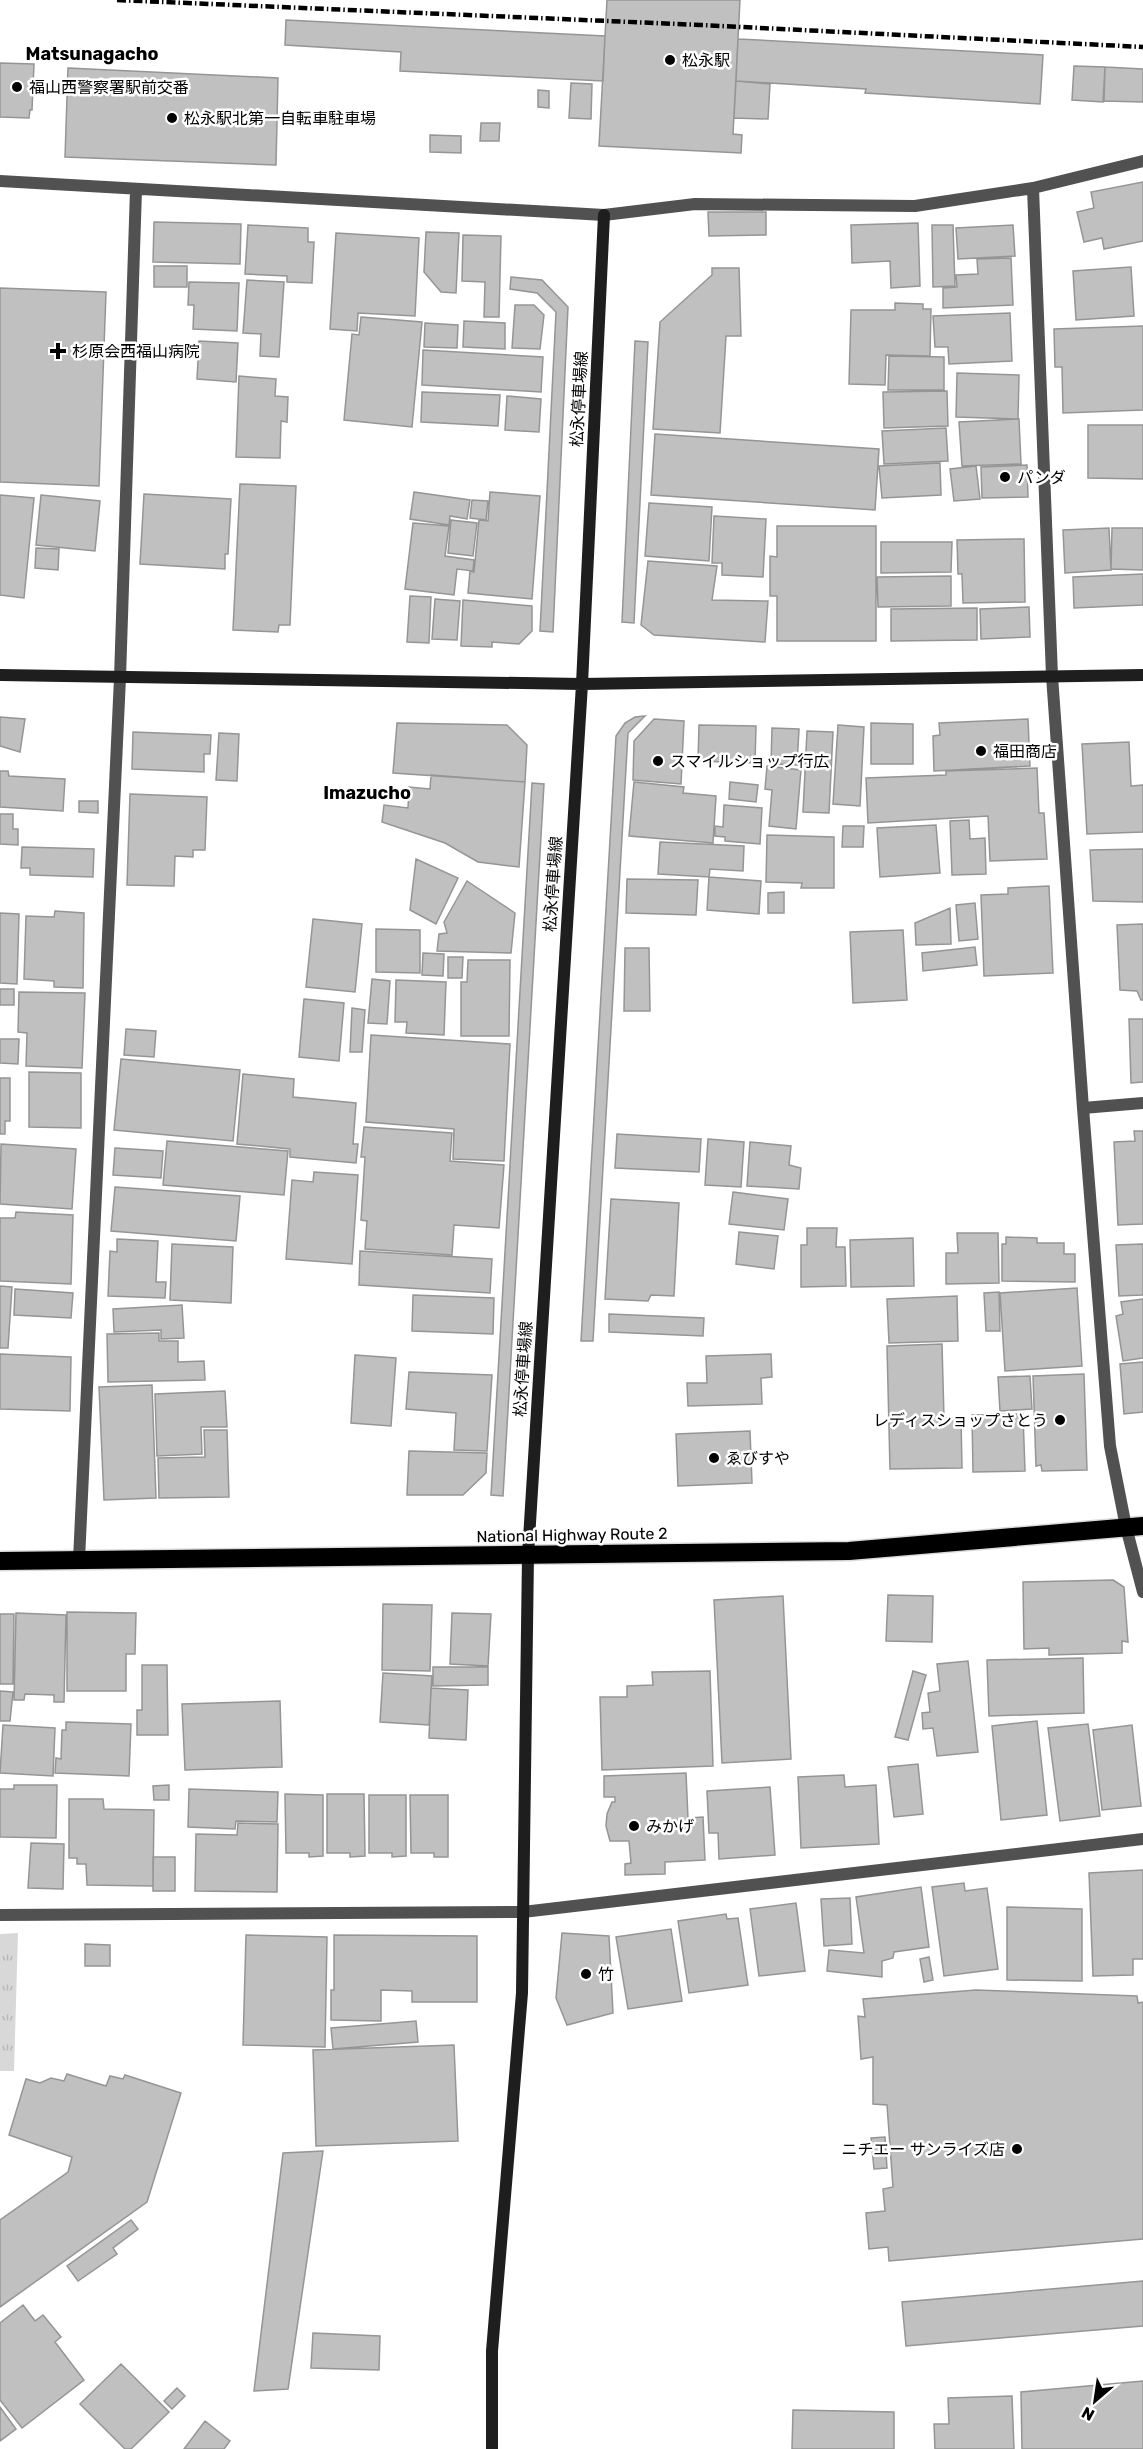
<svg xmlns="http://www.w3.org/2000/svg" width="1143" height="2449" font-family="Rubik,'Noto Sans JP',sans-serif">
<defs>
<pattern id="grass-tufts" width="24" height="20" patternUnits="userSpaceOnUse" patternTransform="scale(1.5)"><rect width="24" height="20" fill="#d8d8d8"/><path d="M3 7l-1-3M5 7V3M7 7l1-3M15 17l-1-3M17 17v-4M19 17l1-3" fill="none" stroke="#b8b8b8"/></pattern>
</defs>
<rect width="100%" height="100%" fill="#fff"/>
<path fill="url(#grass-tufts)" d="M18,1933L14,2071H0V1934Z"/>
<path fill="#c0c0c0" stroke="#959595" stroke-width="1.5" d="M607,0H740L733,134L742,135L741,153L599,146Z
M286,20L605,36L603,81L400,71L401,52L285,45Z
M738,39L1043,55L1040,104L865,93L866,89L736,81Z
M0,63L34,64L32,110H30L29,118L0,117Z
M1074,66L1105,67L1103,102L1072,100Z
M1105,67L1143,69V102L1104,101Z
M68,68L278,78L276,165L65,157Z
M736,81L770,84L768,119L734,118Z
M571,83L592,84L591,119L569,118Z
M538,90L549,91V108L538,107Z
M481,123H500L499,141H480Z
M430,135L461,136V153L430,152Z
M1143,182V241L1104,249L1102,238L1084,242L1077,212L1094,208L1091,192Z
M708,212H766V235L709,236Z
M154,222L241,224L240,264L153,262Z
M918,223L920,286L891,288L890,261L852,263L851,225Z
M248,225L308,228V242H314L312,283L287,282V276L245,274Z
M932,225H953L955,286L933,287Z
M1013,225L1015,256L958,259L956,228Z
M426,232L459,233L456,293L441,292L424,272Z
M336,233L419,238L415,316L358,313L357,331L330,329Z
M463,235L501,236L499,317H484L485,282L462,281Z
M1011,258L1013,305L943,308V288L957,287L956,275L978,274L977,259Z
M154,266H187V287H154Z
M1131,267L1134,316L1076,320L1073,271Z
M712,268H739L741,336H726L720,433L653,429L660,322L712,275Z
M511,277L542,280L568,307L553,632L540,631L556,312L537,293L510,289Z
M247,280L284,282L279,357L260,356L261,334L243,333Z
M189,282L239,283L237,331L193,329L194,305H188Z
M0,288L106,292L99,486L0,482Z
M895,303L923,304V309H931L930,356L886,355L885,385L849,384L851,310H895Z
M515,305H534L544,315L540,349L512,348Z
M1010,313L1012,361L949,364L948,347H935L933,316Z
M361,317L422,322L412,427L344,420L352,334L359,335Z
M464,321L505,323V349L463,347Z
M425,323L458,325L457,348L424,347Z
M1143,326V410L1063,413L1062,367H1055L1054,329Z
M199,341L238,343L236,382L197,379Z
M635,341L648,342L634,623L622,622Z
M423,350L543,357L541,392L422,385Z
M889,356L944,357V390H888Z
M957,373L1019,375L1018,419L956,417Z
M239,376L276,379L275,396L288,397L287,422L281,421L280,458L236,457Z
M947,391L948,426L884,428L883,392Z
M422,392L500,395L498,426L421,422Z
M507,396L541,399L539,432L505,430Z
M1019,419L1021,464L962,466L959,422Z
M1088,425H1143V479L1088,478Z
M946,428L948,461L884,464L882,431Z
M655,434L879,449L875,510L651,495Z
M940,463L941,495L882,498L879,466Z
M1027,465L1028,497L982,498L981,467Z
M976,466L980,499L954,501L950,469Z
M240,484L296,486L290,625H279L278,632L233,630Z
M414,492L470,500L467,519L450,516L449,525L410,519Z
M490,492L540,496L532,599L468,593L470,571L474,572L479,520L488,521Z
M144,494L231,499L228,554H225V569L140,564Z
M0,495L34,498L24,598L0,595Z
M41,495L100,501L95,551L36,545Z
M472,500L488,501L486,520L470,518Z
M649,503L712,507L709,561L645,556Z
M714,516L766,519L763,577L722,575V563H712Z
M451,520L477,523L473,556L448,553Z
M413,523L449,526L445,556L474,560L473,571L457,569L454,595L405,589Z
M777,526H876V641H777V596H770V556L777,557Z
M1109,528L1111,570L1065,573L1063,530Z
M1112,528H1143V570L1111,569Z
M1024,539L1025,602L963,603L962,574H958L957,540Z
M881,542H952L951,572L881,573Z
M36,548L59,549L58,570L35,568Z
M648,561L717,566L712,600L768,601L765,642L654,635L641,625Z
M1143,574V605L1074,608L1073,577Z
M951,576V606L878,607L877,577Z
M410,596L431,597L429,643L407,642Z
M435,599L460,601L457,640L432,639Z
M463,600L532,606V631L519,644L492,642V647L461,646Z
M1029,607L1030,637L981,639L980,609Z
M977,608V640L891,641V609Z
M645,716L628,733L593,1341H581L616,736L625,723L635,717Z
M0,717L25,719L20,752L0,746Z
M654,719L684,721L681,784L633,780L634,741Z
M1028,719L1030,766L934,771L933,736L940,735L939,723Z
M397,723L507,725L527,745L525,782L393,773Z
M871,723L913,724V764H871Z
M699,725L756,726L755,763L698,761Z
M838,725L864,727L860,806L833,804Z
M772,728L799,729L797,765L771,764Z
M807,731L833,732L829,813L803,812Z
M133,732L211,735L210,754H204V772L132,769Z
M219,733L239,734L237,781L216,780Z
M1129,742L1131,786L1143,785V832L1087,834L1082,744Z
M767,766L801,770L796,829L769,826L772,790L765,789Z
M1037,768L1039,813H1044L1047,859L990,861L988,816L868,823L866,778L946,775V771Z
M0,771H8L9,776L65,779L63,811L0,807Z
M431,775L525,782L519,867L478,862L445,843L382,822L384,805L408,808L409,787L430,789Z
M634,782L684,787L683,793L716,796L713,843L629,836Z
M730,782L758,785L756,802L729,799Z
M532,783L544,784L503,1496L491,1495Z
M130,794L207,797L205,850H193V857L175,856L174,886L127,885Z
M79,801H98V813L79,812Z
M724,805L762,808L760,844L725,841V837L715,836V826L723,827Z
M0,814H13V829H18V845L0,844Z
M969,820L970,839L985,838L986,874L952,875L950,821Z
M936,825L940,873L880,877L877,828Z
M843,826H864L863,847H842Z
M767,835L834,837V888H801L802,883L766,882Z
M660,842L744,846L743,871L710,869L709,877L658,874Z
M22,847L94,849L93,877L30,875V868H21Z
M1143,849V902L1093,901L1090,850Z
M416,859L458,878L436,924L410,910Z
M709,877L761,881L759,914L707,910Z
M627,879L698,880L696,915L626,913Z
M467,881L515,913L511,953L437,951L439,934L447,933L444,922Z
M1049,886L1053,973L984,976L981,895L1008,894V888Z
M784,892V913H768V893Z
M975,903L978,939L959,941L956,905Z
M950,908L951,944L916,945L915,923Z
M55,911L84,913L83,988L54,987V981L24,979L26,916L54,917Z
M0,913L19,914L17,984L0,983Z
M313,919L362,924L355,992L306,987Z
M1143,924V1000H1141L1137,991L1120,990L1117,925Z
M376,929L420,930V973L376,972Z
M903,930L907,1000L853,1003L850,932Z
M975,947L977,965L923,971L922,953Z
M625,948H649L650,1011H624Z
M423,953L444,954L443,976L422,975Z
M448,957H463L462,978H448Z
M468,960H510L509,1036H461V982H467Z
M372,979L390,981L387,1024L368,1023Z
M396,980L446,982L444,1035L406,1033L407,1022H395Z
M0,989H14V1005H0Z
M19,992L85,993L82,1068L26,1066L27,1033L18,1032Z
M304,999L344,1003L339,1061L299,1057Z
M352,1008L365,1010L362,1052H350Z
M1129,1019H1143V1082L1131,1083Z
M126,1029L156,1031L154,1057L124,1055Z
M371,1035L510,1044L504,1161L453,1159L454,1129L366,1122Z
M0,1039H19L18,1064L0,1063Z
M121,1059L240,1070L233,1141L114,1130Z
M29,1072L81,1073V1128L29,1127Z
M243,1074L294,1079L293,1097L356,1103L353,1144H358L356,1163L290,1157V1149L237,1144Z
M0,1078H10V1121H5V1134H0Z
M364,1127L452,1133L450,1161L504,1165L499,1228L454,1225L452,1255L365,1249L367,1221L361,1220L365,1157H361Z
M1134,1131H1143V1224L1118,1225L1114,1142L1135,1141Z
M617,1134L701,1139L699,1172L615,1168Z
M708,1139L744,1142L741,1187L705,1185Z
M167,1141L288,1151L284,1195L163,1185Z
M750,1142L791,1146L789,1165L801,1168L799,1189L747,1186Z
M1,1144L76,1149L72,1209L0,1204Z
M115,1148L163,1151L161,1178L113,1175Z
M314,1172L358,1175L352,1264L286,1259L292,1180L313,1182Z
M115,1187L240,1196L236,1241L111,1231Z
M733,1192L788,1199L784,1230L729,1224Z
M611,1199L679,1203L674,1296L651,1295L648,1301L605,1299Z
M16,1212L73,1215L71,1284L0,1281V1218H15Z
M807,1228H837L836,1247H845L846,1286L801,1287V1245H807Z
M739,1232L778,1236L774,1269L736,1264Z
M957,1233H998L999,1283L946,1284V1253H958Z
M1006,1237L1037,1238V1243H1064V1254H1075V1282L1002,1281V1244H1006Z
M913,1238L914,1286L851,1287L850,1240Z
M117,1239L158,1241L156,1282H166L165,1298L108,1296L110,1251L117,1252Z
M172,1244L233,1247L231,1303L170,1300Z
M1143,1244V1295L1119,1296L1116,1245Z
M360,1251L492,1259L490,1293L359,1285Z
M0,1286L12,1287L8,1348H0Z
M1077,1288L1082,1366L1005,1371L1000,1293Z
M15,1289L73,1293L71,1318L14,1315Z
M999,1292L1000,1331H986L984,1293Z
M413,1295L494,1298L493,1334L412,1331Z
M957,1296L958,1341L889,1343L887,1299Z
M1143,1299V1358L1123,1361L1116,1316L1123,1314L1121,1302Z
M182,1305L184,1338L161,1339V1330L114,1332L113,1309Z
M609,1314L704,1318L703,1336L609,1332Z
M159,1333V1341H178V1362L204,1361L205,1380L108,1382L107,1334Z
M942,1344L944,1418H961L962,1468L890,1469L887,1346Z
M0,1354L71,1357L70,1411L0,1409Z
M771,1354L772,1377L761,1378L762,1404L688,1406L687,1383H707L706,1356Z
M355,1355L396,1358L391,1426L351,1423Z
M1143,1362V1412L1124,1414L1120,1364Z
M409,1372L492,1375L487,1451L454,1450L456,1413L406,1409Z
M1084,1374L1087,1470L1042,1471L1041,1465L1036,1466L1033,1376Z
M1030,1376L1032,1409L1000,1411L998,1377Z
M152,1385L156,1498L104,1500L99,1387Z
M225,1391L227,1427H201L202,1454L157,1456L155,1394Z
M1023,1414L1025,1471L973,1472L972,1415Z
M204,1430H227L229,1497L159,1498L158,1458L205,1457Z
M750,1431L752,1483L678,1486L676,1434Z
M409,1451L487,1453L486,1473L463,1495H407Z
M1113,1580L1124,1587L1128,1642L1122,1641V1653L1049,1655V1648L1024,1649L1023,1582Z
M888,1595L933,1596L932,1642L886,1641Z
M783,1596L791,1759L722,1763L714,1600Z
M383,1604L432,1605L430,1671L382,1670Z
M67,1612L136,1613L135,1654H126V1691H67Z
M16,1613L66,1615L64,1702H54V1695L25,1694L24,1700H14Z
M452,1613L491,1614L488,1666L450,1664Z
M0,1614H14L13,1684H0Z
M1083,1658L1084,1713L989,1716L987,1660Z
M968,1661L978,1752L937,1756L933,1728L923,1729L922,1713L930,1712L928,1693L940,1691L937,1664Z
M142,1665H167L168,1735H137V1710H142Z
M433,1667H488V1685L433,1686Z
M710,1671L713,1766L602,1770L600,1697H627V1686L653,1685L652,1672Z
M913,1671L926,1675L908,1740L895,1737Z
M383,1673L432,1676L429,1725L380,1722Z
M431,1688L468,1690L466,1740L429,1738Z
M0,1691L13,1692L10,1721H0Z
M280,1701L282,1767L185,1770L182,1704Z
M1037,1721L1047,1815L1001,1820L992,1726Z
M66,1722L131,1724L129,1776L55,1773L56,1758L61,1759L62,1730H66Z
M1088,1724L1100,1816L1060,1821L1048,1728Z
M3,1725L55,1728L53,1776L0,1773Z
M1132,1725L1141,1806L1102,1810L1093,1730Z
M918,1764L923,1814L894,1817L888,1767Z
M686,1773L688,1818L703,1817L705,1860L665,1862V1874L625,1875V1864L631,1863L629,1841H610L606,1826L607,1814L612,1802H615V1797H604V1776Z
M844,1775L845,1787L876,1785L879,1844L801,1848L798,1777Z
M14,1785H57L56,1838L0,1837V1789H14Z
M169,1785V1800H154L153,1786Z
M770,1787L775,1855L719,1859L718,1833H709L707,1791Z
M189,1789L278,1792L277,1822L236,1821L235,1829L188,1827Z
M285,1794L323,1795V1856L309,1857V1853H286Z
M327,1794H364L365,1856L350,1857V1853H327Z
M369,1795H406V1856L392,1857V1853H369Z
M410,1795H448V1857H434V1853H411Z
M69,1799H103L104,1809L154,1810L153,1886L87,1885L86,1864H77V1858H69Z
M238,1823L278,1824L277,1892L195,1891L196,1834L237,1835Z
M31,1843L64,1844L63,1889L28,1888Z
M153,1857H175V1891H153Z
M1143,1870V1959H1133V1975L1093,1976L1089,1873Z
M964,1883L965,1891L987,1888L998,1969L944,1976L932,1887Z
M921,1887L929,1947L894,1952L893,1958L882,1961V1977L827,1971L829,1950L864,1953L856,1897Z
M850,1898L852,1944L824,1946L821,1899Z
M796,1903L805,1971L759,1976L750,1909Z
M1007,1907L1082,1909V1981L1007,1980Z
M726,1914L727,1919L738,1918L748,1985L689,1993L678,1921Z
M671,1929L682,2001L628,2009L616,1937Z
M562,1933L609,1936L613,2013L567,2025L556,1998Z
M246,1935L327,1937L325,2047L243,2045Z
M334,1935L477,1936V2002H412V1991L381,1990V2021L331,2020V1990H334Z
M85,1944L110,1945V1966H85Z
M929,1957L933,1980L924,1982L920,1959Z
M976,1990L1137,1996L1138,2003L1143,2002V2239L889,2261L888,2247L869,2249L866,2213L885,2211L883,2189L893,2187L887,2105L873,2104V2057L861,2059L858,2016L865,2017L863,1999Z
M416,2021L418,2042L333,2049L331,2028Z
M454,2045L458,2141L316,2146L313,2050Z
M67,2074L106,2086L110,2076L123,2079L125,2075L181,2093L147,2202L0,2307V2220L68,2172L72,2157L9,2135L26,2079L40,2083L51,2078L64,2081Z
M885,2137L887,2168L874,2169L871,2138Z
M323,2151L288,2389L254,2391L283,2153Z
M131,2220L138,2229L113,2248L117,2254L78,2281L67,2266Z
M1143,2281V2326L906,2346L902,2302Z
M23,2305L35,2321L43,2315L61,2337L55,2342L84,2380L22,2428L0,2400V2323Z
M313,2333L380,2336L379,2370L311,2368Z
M121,2364L169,2412L131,2449H125L80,2404Z
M1143,2381V2449H1022L1021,2392Z
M177,2388L185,2396L172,2409L164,2401Z
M1012,2396L1014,2449H935L934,2424H949L948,2398Z
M0,2407L16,2429L0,2441Z
M793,2410L894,2412V2449H792Z
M205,2421L230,2441L224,2449H184Z"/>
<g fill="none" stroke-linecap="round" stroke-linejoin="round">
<g stroke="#dbdbdb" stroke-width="21">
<path id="highway" d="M0,1561L849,1551L1143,1526"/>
</g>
<path stroke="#515151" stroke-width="12" d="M0,181L604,215L695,204L915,206L1033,188L1143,161
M1033,188L1052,676L1083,1108L1110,1446L1126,1527L1143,1592
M1083,1108L1143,1103
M79,1560L120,678L136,190
M0,1915L523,1912L1143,1839"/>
<path stroke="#1e1e1e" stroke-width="12" d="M0,675L582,684L1143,675
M492,2449V2351L522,1993L528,1555L582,684L604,215"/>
<use href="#highway" stroke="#000" stroke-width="18"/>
<path stroke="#000" stroke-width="4.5" stroke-dasharray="9 3 1.5 3" stroke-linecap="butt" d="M117,0L701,25L1143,47"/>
</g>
<g fill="#000" stroke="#fff" stroke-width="2">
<circle cx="670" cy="60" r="6"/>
<circle cx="17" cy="87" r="6"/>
<circle cx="172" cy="118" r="6"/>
<path d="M55 342h6v6h6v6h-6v6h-6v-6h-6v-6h6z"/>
<circle cx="1005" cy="477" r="6"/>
<circle cx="981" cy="751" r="6"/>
<circle cx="658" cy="761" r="6"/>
<circle cx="1060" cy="1420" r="6"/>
<circle cx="714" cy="1458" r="6"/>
<circle cx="634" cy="1826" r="6"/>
<circle cx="586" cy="1974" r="6"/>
<circle cx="1017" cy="2149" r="6"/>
</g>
<g text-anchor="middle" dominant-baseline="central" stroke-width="5" stroke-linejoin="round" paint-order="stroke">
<g font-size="16" fill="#000" stroke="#fff" text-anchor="start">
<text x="682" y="60">松永駅</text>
<text x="29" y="87">福山西警察署駅前交番</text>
<text x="184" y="118">松永駅北第一自転車駐車場</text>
<text x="72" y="351">杉原会西福山病院</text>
<text x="1017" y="477">パンダ</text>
<text x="993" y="751">福田商店</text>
<text x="670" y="761">スマイルショップ行広</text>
<text x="1048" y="1420" text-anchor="end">レディスショップさとう</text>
<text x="726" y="1458">ゑびすや</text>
<text x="646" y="1826">みかげ</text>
<text x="598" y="1974">竹</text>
<text x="1005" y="2149" text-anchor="end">ニチエー サンライズ店</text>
</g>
<g font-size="16" fill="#000" stroke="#fff">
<text transform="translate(579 399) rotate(-87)">松永停車場線</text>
<text transform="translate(553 884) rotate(-86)">松永停車場線</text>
<text transform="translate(523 1369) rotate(-86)">松永停車場線</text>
<text transform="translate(572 1535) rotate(-1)">National Highway Route 2</text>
</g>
<g font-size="18" font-weight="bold" fill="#000" stroke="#fff">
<text x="92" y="54">Matsunagacho</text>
<text x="367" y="793">Imazucho</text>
</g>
</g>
<g transform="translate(1095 2401) rotate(209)" stroke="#ffffff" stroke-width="4.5" paint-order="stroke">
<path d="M0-4.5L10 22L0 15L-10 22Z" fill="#000000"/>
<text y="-9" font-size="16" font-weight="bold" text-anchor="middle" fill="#000000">N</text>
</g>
</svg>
